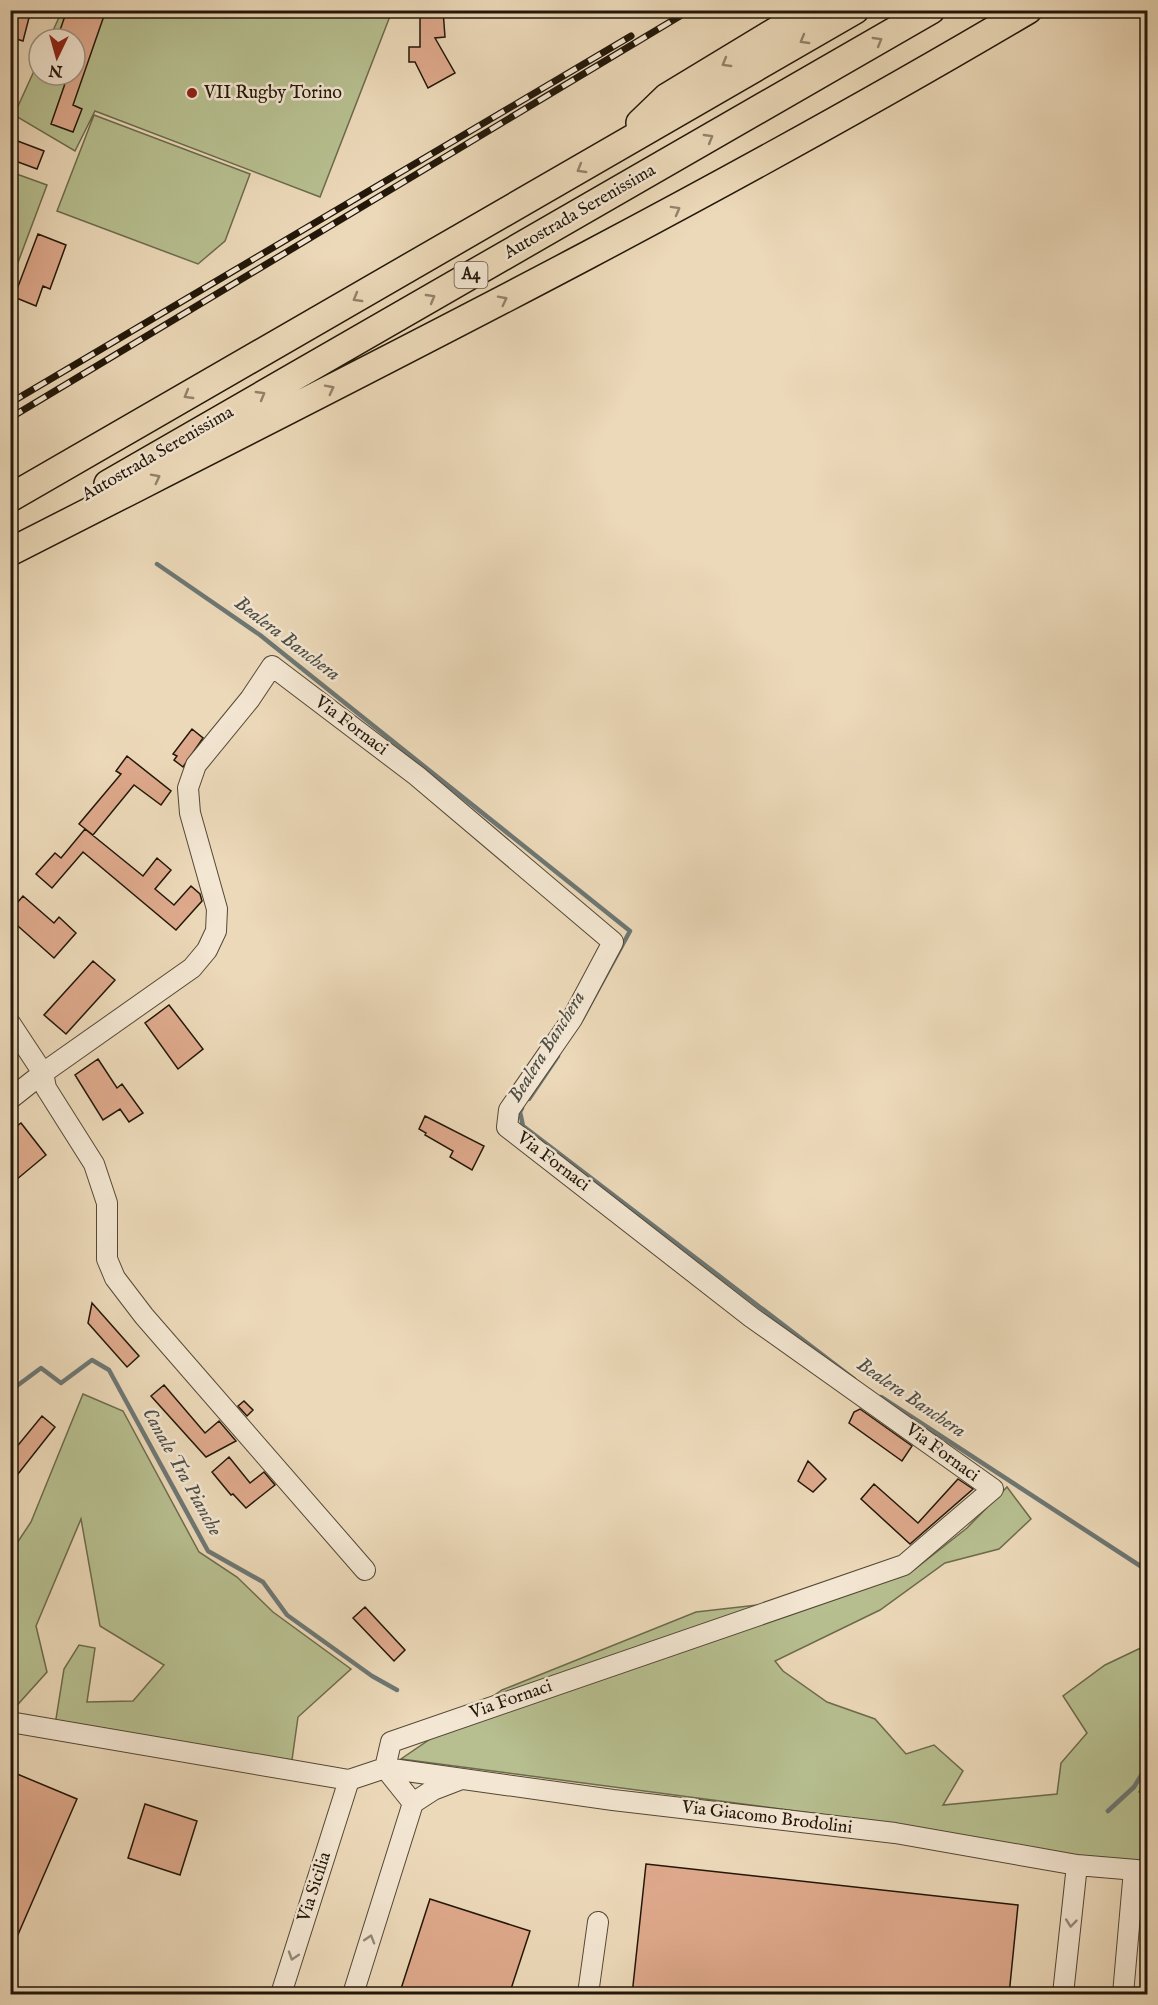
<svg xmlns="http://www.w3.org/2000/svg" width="1158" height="2005" font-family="'IM FELL English',serif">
<rect width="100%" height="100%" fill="#ecd9b9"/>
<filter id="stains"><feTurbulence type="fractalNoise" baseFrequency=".00333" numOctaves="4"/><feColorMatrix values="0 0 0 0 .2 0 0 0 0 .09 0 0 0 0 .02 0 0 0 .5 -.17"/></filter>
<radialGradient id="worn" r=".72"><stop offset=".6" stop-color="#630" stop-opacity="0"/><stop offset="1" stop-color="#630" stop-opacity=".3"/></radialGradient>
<path fill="#b7bf90" stroke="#6c6b4c" stroke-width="1.5" d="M62,11H392L320,197L95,111L75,151L14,115L39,60V75H75V39H49Z
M94,115L250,174L225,241L198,264L57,211Z
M11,172L47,185L11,281Z
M83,1394L123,1411L199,1552L237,1577L273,1612L351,1669L298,1717L292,1760L55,1725L64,1669L79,1645L95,1648L87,1702L133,1701L164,1665L100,1626L81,1519L36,1626L47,1672L11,1712V1552L31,1522Z
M1007,1487L1031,1519L999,1549L945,1563L880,1610L775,1661L783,1671L827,1702L875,1719L906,1754L934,1745L963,1771L943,1805L1057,1794L1061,1763L1087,1733L1063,1696L1105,1665L1147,1645V1781L1139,1792L1147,1795V1863L1079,1857L910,1826L401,1759L502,1690L696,1612L838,1596L911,1572L967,1528Z"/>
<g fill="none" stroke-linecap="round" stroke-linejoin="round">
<path stroke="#6d7774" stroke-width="4.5" d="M157,564L260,635L630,931L582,1019
M529,1099L558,1056
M522,1108L520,1112L523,1126L854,1379
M10,1391L41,1368L61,1383L92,1360L109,1370L208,1551L263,1582L287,1615L372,1676L397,1690
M881,1397L1148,1571
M1108,1811L1134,1787L1148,1764"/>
</g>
<path fill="#dea98c" stroke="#221709" stroke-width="1.5" d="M10,10H31L23,41L10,37Z
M67,10H106L73,105L82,109L73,132L51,124L68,75H75V39H57Z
M420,10H443L445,37L435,38L455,73L428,88L415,62H409V47H420Z
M15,140L44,151L37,169L10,159Z
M38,234L66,245L50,289L43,286L36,306L14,297Z
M192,729L203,738L183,767L174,760L177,756L173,754Z
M127,756L171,791L161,805L134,785L93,835L79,824L121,774L116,771Z
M85,829L143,876L157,858L171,870L155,889L174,905L191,886L200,894L202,901L176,930L83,852L52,888L36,874L55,853L61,858Z
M23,896L54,923L59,917L76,933L54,958L10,919V911Z
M93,961L115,980L66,1034L44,1015Z
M169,1005L203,1049L178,1069L145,1023Z
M98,1059L117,1088L122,1084L143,1113L129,1122L120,1109L103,1120L75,1075Z
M425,1116L484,1146L472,1170L450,1157L453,1151L425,1135L426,1133L419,1129Z
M21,1123L46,1155L10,1185V1131Z
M92,1303L139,1356L127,1367L88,1323Z
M164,1385L205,1433L219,1421L236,1441L206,1457L151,1396Z
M244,1401L253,1410L247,1416L238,1406Z
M860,1409L912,1446L902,1461L849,1423L854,1412Z
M42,1416L55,1427L18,1474L10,1468V1455Z
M229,1457L250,1483L264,1472L275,1485L246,1508L233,1494L231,1495L212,1472Z
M808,1461L826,1479L813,1492L798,1481Z
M958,1479L973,1489L910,1544L861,1499L874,1484L918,1523Z
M365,1607L405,1650L394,1661L353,1618Z
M10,1771L77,1799L10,1953Z
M145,1804L197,1821L180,1875L128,1858Z
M646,1864L1018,1905L1009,1995H632Z
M430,1899L530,1931L509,1995H399Z"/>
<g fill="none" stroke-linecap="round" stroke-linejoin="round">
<g stroke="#544835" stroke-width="22">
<path id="minor" d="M10,1023L43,1073L46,1088L94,1164L107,1203V1259L115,1278L144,1316L365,1570
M10,1099L43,1073L192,968L207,950L216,931L217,909L190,813L188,788L196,765L250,699L272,666L417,776L613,942L572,1019L509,1110L507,1127L751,1317L993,1489L904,1565L391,1742L385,1768
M10,1722L349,1780L385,1768L613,1800L895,1833L1077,1865L1148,1871
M385,1768L413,1803
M413,1803L433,1790L459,1780
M281,1994L349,1780
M353,1994L413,1803
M588,1994L598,1922
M1063,1994L1077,1865
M1123,1994L1134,1870"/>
</g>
<g stroke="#221709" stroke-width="30">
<path id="highway" d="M640,123L667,97L811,10
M108,484L931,10
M10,498L855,10
M10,552C353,377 697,206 1028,10"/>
</g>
<use href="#minor" stroke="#f3e6d2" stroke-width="20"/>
<use href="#highway" stroke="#ecd9b9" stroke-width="27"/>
<g stroke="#221709" stroke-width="7">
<path id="rail" d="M10,403L631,36
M10,418L690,10"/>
</g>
<use href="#rail" stroke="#f3e6d2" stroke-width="4.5" stroke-dasharray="14" stroke-linecap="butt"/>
</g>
<defs><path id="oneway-chevron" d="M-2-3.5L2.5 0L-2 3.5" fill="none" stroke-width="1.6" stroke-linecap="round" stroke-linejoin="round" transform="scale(1.5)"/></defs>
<g stroke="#91826a">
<use href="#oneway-chevron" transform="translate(804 40) rotate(150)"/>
<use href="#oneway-chevron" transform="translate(878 41) rotate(-30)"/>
<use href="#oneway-chevron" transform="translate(726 63) rotate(150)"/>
<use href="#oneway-chevron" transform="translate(709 138) rotate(-30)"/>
<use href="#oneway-chevron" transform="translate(581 169) rotate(150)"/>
<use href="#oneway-chevron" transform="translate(676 210) rotate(-29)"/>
<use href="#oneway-chevron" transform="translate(357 298) rotate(150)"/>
<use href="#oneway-chevron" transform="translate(431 298) rotate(-30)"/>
<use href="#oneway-chevron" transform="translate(503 300) rotate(-27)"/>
<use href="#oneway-chevron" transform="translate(330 389) rotate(-27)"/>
<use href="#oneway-chevron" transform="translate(188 395) rotate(150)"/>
<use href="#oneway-chevron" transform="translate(261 395) rotate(-30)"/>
<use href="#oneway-chevron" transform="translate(156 478) rotate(-27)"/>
</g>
<g stroke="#958978">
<use href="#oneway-chevron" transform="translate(1071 1923) rotate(96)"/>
<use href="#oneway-chevron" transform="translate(370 1939) rotate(-73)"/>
<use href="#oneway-chevron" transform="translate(293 1956) rotate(108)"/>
</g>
<circle fill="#8f2418" stroke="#f3e6d2" stroke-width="2" cx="192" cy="93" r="6"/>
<g text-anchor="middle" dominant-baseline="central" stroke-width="5" stroke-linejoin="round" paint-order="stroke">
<rect fill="#f3e6d2" stroke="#615545" stroke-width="1.5" x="454.5" y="262" width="33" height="26" rx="4.5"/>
<g font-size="16" font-weight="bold" fill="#221709">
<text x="471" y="275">A4</text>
</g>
<g font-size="18" fill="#221709" stroke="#f3e6d2" text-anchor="start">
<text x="204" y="93">VII Rugby Torino</text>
</g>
<g font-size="18" fill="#221709" stroke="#f3e6d2">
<text transform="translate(580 212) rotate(-30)">Autostrada Serenissima</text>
<text transform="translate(158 454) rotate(-30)">Autostrada Serenissima</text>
<text transform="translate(351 726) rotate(37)">Via Fornaci</text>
<text transform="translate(553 1162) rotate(37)">Via Fornaci</text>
<text transform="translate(942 1453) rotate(36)">Via Fornaci</text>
<text transform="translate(511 1700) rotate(-19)">Via Fornaci</text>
<text transform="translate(767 1818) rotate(7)">Via Giacomo Brodolini</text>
<text transform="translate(315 1887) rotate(-72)">Via Sicilia</text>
</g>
<g font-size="20" font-style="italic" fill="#4e4f47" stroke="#f3e6d2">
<text transform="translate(287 639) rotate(37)">Bealera Banchera</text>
<text transform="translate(547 1047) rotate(-58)">Bealera Banchera</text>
<text transform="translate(911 1398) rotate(34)">Bealera Banchera</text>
<text transform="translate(182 1472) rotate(61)">Canale Tra Pianche</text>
</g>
</g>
<rect width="1158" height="2005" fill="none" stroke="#ecd9b9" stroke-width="36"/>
<rect x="12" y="12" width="1134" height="1981" fill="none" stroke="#221709" stroke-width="3"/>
<rect x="18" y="18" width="1122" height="1969" fill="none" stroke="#221709" stroke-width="1.5"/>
<g transform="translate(57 57) rotate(185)"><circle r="28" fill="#f3e6d2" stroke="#9f9382" stroke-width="1.5"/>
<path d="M0-4.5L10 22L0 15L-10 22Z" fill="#8f2418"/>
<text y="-9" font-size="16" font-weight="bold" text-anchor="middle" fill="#221709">N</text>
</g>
<rect width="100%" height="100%" filter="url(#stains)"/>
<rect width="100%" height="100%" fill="url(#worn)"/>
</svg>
